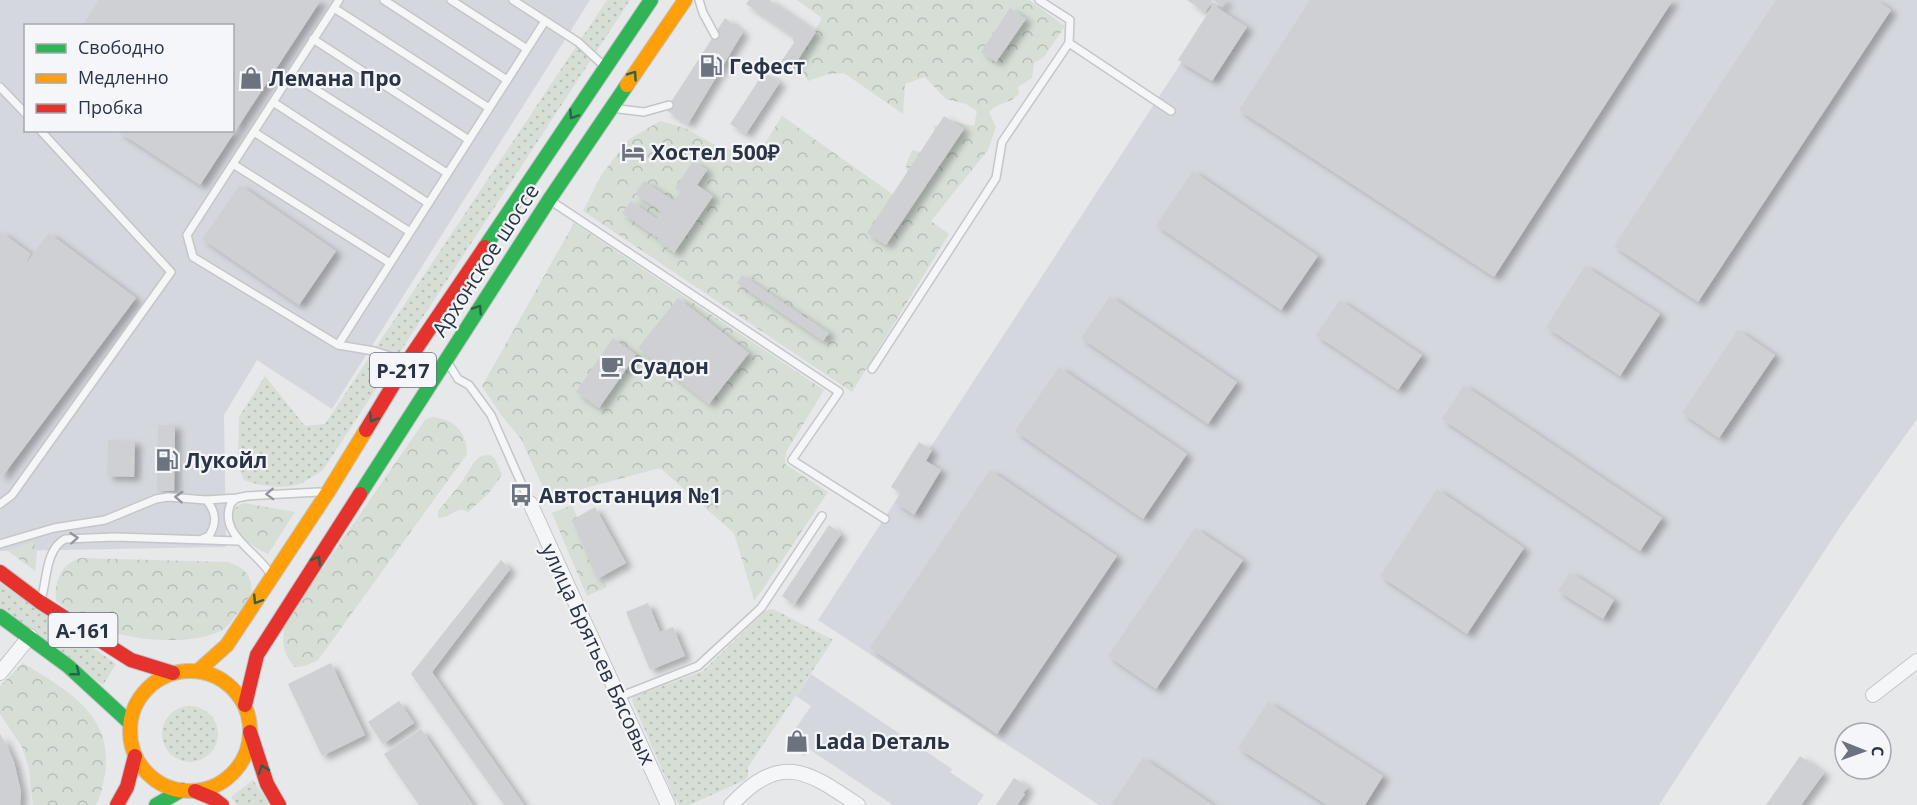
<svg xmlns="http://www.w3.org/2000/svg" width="1917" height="805" font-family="'Open Sans',sans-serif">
<defs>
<pattern id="grass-dots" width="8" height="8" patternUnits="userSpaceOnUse" patternTransform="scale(1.5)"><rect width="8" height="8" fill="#d6ded6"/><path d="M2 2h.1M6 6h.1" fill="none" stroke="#b8bfb9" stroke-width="1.8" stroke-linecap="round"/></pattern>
<pattern id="forest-crowns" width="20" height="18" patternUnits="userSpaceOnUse" patternTransform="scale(1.5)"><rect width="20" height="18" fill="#d6ded6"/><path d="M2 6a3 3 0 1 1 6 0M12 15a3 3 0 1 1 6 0" fill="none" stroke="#b8bfb9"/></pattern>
<filter id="shadow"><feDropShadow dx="6" dy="4" stdDeviation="3" flood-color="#0004"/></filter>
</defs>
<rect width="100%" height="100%" fill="#e6e8ea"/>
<path fill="#d4d7dd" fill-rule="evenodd" d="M0,0H590L332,409L257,360L224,415L226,547L0,551ZM26,26H232V130H26Z
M1222,0H1917V419L1840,527L1659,805H1099L818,620Z
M811,674L952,769L950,772L984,795L977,805H893L809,749L805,756L786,743L811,706L796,696Z"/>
<path fill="url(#grass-dots)" d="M607,0H630L323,470C316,474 309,479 302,483C286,490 259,486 244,480L238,467L239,417L265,376L305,426L325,424Z
M0,583L116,664L103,685L0,611Z
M770,609L775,610L833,640L748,767V776L745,780L689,805H680L675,800L632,700L633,697L703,671L764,612Z
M162 734a28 28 0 1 1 56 0a28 28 0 1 1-56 0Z
M253,780L270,805H237L231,797Z"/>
<path fill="url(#forest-crowns)" d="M797,0H1029L1065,26L1044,57L1034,63L1032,78L1018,87L1019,94C1009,105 1000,101 989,112L996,127L988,150L931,221L949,234L852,392L583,211L602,174L628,140L660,121L685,128L720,148L758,154L782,116L905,203L910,187L906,165L912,150L928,154L932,150L934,126L956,122L974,126L977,111L966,104L946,99L925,77L905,84L903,114L844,73L828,74L808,81L798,62L822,18Z
M574,223L824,390L786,452L785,464L828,492L761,592L754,600L734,533L660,468L548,498L521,439L501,415L482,386Z
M432,417C454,419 467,432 467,454L318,660L305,666L295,667C282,654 282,640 285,623L425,420Z
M490,455L495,459L502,475L488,494L468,512C456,505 452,518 438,518V511L461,483L475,461L481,456Z
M244,503L295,512L268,554C250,546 229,530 232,509Z
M572,505L607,587L587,596L552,513Z
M33,542L37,550L35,571L8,551Z
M80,558L226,562C245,565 259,582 247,601C244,606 239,611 236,615C232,620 228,626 224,629C192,648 122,640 90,624C78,618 67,609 56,601C55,581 59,566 80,558Z
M23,663C66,690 114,714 105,774C103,784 101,796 96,805H33L29,769L22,747L0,714V686Z"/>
<path fill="#ced0d3" filter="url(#shadow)" d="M99,0H321L200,185L116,130H232V26H82Z
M749,0H769L816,32L791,70L780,63L794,43L792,35L746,4Z
M1187,0H1227L1222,7L1213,0L1205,12Z
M1310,0H1673L1494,277L1239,110Z
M1776,0H1876L1891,10L1698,302L1614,246Z
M1213,5L1247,27L1212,81L1178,60Z
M1010,8L1026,19L996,62L981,52Z
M725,18L743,32L688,124L666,110Z
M764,72L780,82L746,134L730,124Z
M944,116L964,129L886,245L867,233Z
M693,161L707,170L697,185L713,196L674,253L658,241L659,239L622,213L631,201L657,219L662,212L635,194L644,181L674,201L681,192L675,188Z
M1193,171L1318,256L1281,310L1156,225Z
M240,185L336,251L299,305L202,239Z
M0,231L31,254L26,263L49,233L136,298L2,477L0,475Z
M1585,266L1660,314L1620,376L1546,327Z
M742,275L829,333L823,341L737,283Z
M1110,296L1237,382L1208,424L1081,338Z
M678,298L749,353L709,404L638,348Z
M1340,300L1422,355L1398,390L1316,335Z
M1738,330L1775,355L1719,438L1682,413Z
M613,338L636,355L599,408L576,392Z
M1059,367L1187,454L1143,519L1015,431Z
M1464,385L1662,518L1640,551L1442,419Z
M158,425H175L174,491H157Z
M108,440L135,441L134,477L107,476Z
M919,442L932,450L926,461L941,470L914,515L895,502L901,493L891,487Z
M990,470L1117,556L997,734L870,648Z
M1437,489L1524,548L1467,634L1380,576Z
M595,507L626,563L597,579L572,520Z
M829,525L841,534L794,605L782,596Z
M1195,528L1243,560L1156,689L1108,656Z
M501,560L510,569L432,672L524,805H504L411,674Z
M1570,572L1614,600L1603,619L1558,591Z
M648,603L660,632L673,627L685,656L650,670L626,612Z
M331,663L365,735L322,756L288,684Z
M399,701L414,723L383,744L368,722Z
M1268,702L1383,776L1365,805H1327L1238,748Z
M421,729L473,805H419L384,754Z
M0,734L5,742L14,762L21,792L20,805H0Z
M1800,756L1824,773L1801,805H1766Z
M1143,758L1213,805H1111Z
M1014,778L1028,787L1023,793L1025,794L1017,805H996Z"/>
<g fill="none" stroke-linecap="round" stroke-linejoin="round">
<g stroke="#c4c6c8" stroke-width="10">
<path id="lane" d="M339,0L187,235L193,257L338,345L374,351L402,360
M384,0L507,80
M451,0L527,49
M513,0L578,42L603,65
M699,0L703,13L715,35
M1039,0L1070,20L1069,43L1171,111
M334,8L489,108
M313,39L469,140
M291,74L447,173
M0,87L26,114
M273,102L428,203
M619,109L644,112L669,105
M254,132L410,232
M233,164L390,263
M554,203L839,392L792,460L885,519
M338,345L545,21
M450,366L458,379L469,385L491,415L530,503
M872,369L996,178L1002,142L1069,43
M0,504L12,495L171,272L40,130
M202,539L209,536C217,523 217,512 206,500
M0,544L54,528L105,520L156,499L168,497L206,500L237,498
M269,572C255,550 218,534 231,503L237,498L247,496L319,492
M42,596C47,578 46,549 65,539L115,537L238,541
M619,697L698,666L761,608L822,516"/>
</g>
<g stroke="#c4c6c8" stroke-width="16">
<path id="street" d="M530,503L668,805
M0,673L30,636
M1873,695L1917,661
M731,805C781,752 806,770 858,805"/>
</g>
<g stroke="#c2c5c8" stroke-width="16">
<path id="fast" d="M485,247L651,0
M360,494L549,200L627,85
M0,616L68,666L130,723
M156,805L182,790"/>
</g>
<g stroke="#c2c5c8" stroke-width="16">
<path id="slow" d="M627,85L685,0
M199,670L227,645L328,492L366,430
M130 731a60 60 0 1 1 120 0a60 60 0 1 1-120 0Z"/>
</g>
<g stroke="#c2c5c8" stroke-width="16">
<path id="jam" d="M366,430L407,362L485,247
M0,572L40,602L131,660L173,673
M245,705L257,655L360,494
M250,732L267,784L279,805
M195,791L214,799L222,805
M117,805L127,787L135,756"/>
</g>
<use href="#lane" stroke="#f5f6f7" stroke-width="7"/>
<use href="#street" stroke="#f5f6f7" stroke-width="14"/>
<use href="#fast" stroke="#30b455" stroke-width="14"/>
<use href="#slow" stroke="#ff9f0a" stroke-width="14"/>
<use href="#jam" stroke="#e5322d" stroke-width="14"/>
</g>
<defs><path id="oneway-chevron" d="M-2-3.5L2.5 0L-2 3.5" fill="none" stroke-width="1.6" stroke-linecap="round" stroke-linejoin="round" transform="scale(1.5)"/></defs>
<g stroke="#2d614b">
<use href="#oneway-chevron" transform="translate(633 75) rotate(-55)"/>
<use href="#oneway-chevron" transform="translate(573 115) rotate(124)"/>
<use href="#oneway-chevron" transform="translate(478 309) rotate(-57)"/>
<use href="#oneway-chevron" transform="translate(373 418) rotate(121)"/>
<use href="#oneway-chevron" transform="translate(317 560) rotate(-58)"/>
<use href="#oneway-chevron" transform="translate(257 600) rotate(122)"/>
<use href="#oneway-chevron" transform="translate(76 672) rotate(38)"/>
<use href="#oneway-chevron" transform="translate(263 769) rotate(-109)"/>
</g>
<g stroke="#90959e">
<use href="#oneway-chevron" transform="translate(270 494) rotate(178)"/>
<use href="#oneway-chevron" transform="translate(179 497) rotate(-177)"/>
<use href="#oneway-chevron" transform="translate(74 538) rotate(-5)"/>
</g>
<defs>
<g id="fuel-bare" transform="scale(1.8)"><path d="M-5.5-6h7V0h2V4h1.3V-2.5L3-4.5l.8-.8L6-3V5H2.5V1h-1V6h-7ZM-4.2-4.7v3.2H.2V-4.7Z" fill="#6c737f" stroke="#f4f6f9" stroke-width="2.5" paint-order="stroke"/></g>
<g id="shop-bare" transform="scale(1.8)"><path d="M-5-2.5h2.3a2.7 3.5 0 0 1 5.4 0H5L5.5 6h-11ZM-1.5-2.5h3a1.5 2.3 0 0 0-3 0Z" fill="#6c737f" stroke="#f4f6f9" stroke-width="2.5" paint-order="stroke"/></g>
<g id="hotel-bare" transform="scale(1.8)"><path d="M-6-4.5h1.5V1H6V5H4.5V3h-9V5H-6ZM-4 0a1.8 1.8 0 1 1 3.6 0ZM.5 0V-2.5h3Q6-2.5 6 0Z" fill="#6c737f" stroke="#f4f6f9" stroke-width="2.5" paint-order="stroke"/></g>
<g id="cafe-bare" transform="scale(1.8)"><path d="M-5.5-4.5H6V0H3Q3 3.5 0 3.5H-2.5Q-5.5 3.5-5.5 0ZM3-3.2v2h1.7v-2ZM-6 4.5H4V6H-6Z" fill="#6c737f" stroke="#f4f6f9" stroke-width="2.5" paint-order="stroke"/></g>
<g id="bus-bare" transform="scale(1.8)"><path d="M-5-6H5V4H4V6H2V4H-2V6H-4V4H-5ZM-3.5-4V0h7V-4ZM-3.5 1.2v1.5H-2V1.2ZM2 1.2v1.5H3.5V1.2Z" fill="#6c737f" stroke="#f4f6f9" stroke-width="2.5" paint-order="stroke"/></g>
</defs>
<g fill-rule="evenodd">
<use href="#fuel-bare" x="711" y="66"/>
<use href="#shop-bare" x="251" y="78"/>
<use href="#hotel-bare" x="633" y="152"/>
<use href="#cafe-bare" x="612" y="366"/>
<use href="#fuel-bare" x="167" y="460"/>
<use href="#bus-bare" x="521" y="495"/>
<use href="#shop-bare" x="797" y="741"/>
</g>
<g text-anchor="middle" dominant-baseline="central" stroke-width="4.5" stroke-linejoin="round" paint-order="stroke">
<g fill="#f4f6f9" stroke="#676e7b" stroke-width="1.5">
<rect x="370" y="353" width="66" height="34" rx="4.5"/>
<rect x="48.5" y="613" width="69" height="34" rx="4.5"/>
</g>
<g font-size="20" font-weight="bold" fill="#2b3445">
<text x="403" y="370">Р-217</text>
<text x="83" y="630">А-161</text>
</g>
<g font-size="21" font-weight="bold" fill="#2b3445" stroke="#f4f6f9" text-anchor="start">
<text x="729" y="66">Гефест</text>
<text x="269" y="78">Лемана Про</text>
<text x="651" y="152">Хостел 500₽</text>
<text x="630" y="366">Суадон</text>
<text x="185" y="460">Лукойл</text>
<text x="539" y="495">Автостанция №1</text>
<text x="815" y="741">Lada Dеталь</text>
</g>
<g font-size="21" fill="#2b3445" stroke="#f4f6f9">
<text transform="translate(485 260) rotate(-57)">Архонское шоссе</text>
<text transform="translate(599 654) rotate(65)">улица Брятьев Бясовых</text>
</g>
</g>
<rect x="24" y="24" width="210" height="108" fill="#f4f6f9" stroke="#a4a8b1" stroke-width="1.5"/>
<rect x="36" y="44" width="30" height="9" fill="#30b455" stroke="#a4a8b1" stroke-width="1.5"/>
<text x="78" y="54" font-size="18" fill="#2b3445">Свободно</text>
<rect x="36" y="74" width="30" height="9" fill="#ff9f0a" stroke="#a4a8b1" stroke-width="1.5"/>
<text x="78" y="84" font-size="18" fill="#2b3445">Медленно</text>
<rect x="36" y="104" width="30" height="9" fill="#e5322d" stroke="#a4a8b1" stroke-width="1.5"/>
<text x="78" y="114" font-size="18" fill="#2b3445">Пробка</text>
<g transform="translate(1863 751) rotate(91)"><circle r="28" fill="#f4f6f9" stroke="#a4a8b1" stroke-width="1.5"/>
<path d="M0-4.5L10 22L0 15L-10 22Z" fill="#6c737f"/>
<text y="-9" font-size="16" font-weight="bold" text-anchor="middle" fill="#2b3445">С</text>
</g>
</svg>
